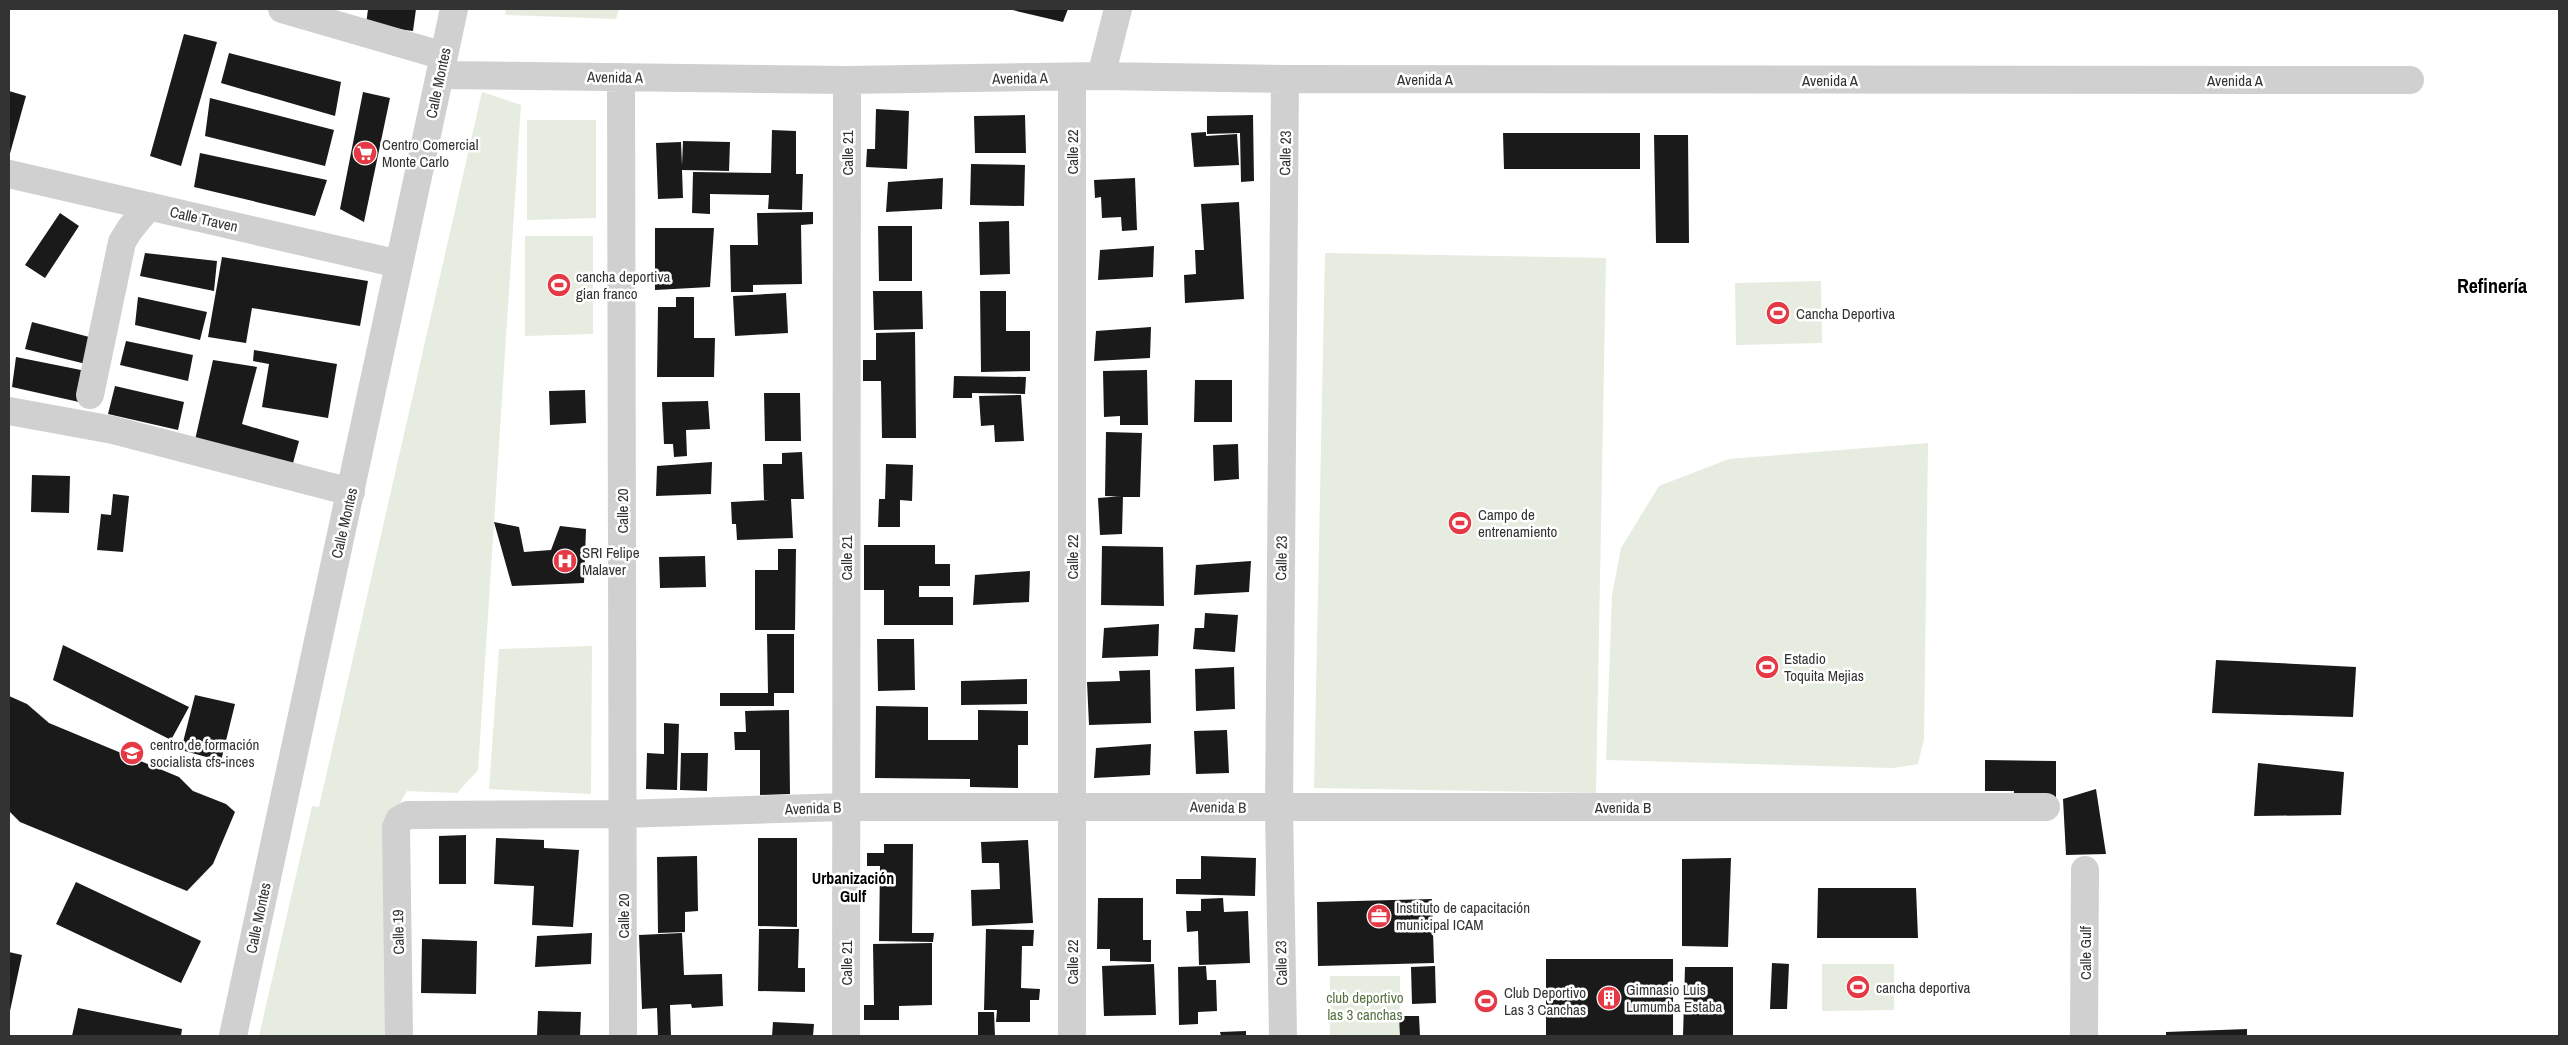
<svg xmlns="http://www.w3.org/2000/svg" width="2568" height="1045" font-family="'Archivo Narrow',sans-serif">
<rect width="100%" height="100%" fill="#fff"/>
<path fill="#e6ecdf" d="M506,9H619L616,19L505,15Z
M482,92L521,105L478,770L457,793L407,791L389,822L388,1036H259L312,806L319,807Z
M527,120H596V218L527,220Z
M525,236H593V334L525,336Z
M1325,253L1606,258L1596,793L1314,788Z
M1821,281L1822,343L1736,345L1735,283Z
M1928,443L1924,739L1918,764L1893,768L1606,760L1612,595L1621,548L1659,486L1729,459Z
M592,646L591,794L489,789L499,649Z
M1822,964H1894V1010L1822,1011Z
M1330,976H1400V1036H1330Z"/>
<path fill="#1a1a1a" d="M368,9H416L413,31L366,25Z
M1008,9H1068L1063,22Z
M184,34L217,42L181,166L150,156Z
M229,53L341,82L335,116L221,83Z
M9,91L26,96L9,157Z
M363,92L390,98L364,222L340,209Z
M210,98L334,130L325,166L205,136Z
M876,109L909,111L907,169L866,167L867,149H875Z
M1025,115L1026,153H975L974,116Z
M1253,115L1254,181L1241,182L1240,133L1207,134V116Z
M772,130L796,131V174H803L802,210L768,209L769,195L710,194V214L692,213L693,172L771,173Z
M1206,132V136L1237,134L1239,165L1194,167L1191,133Z
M1503,133H1640V169H1504Z
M1654,135H1688L1689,243H1656Z
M683,141L730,142L729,171L682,170L683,198L658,199L656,143L681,142L682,165Z
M200,153L327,180L315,216L194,187Z
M971,164L1025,165L1024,206L970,205Z
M943,178L942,209L886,212L888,182Z
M1135,178L1137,230L1122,231L1121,217L1102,218L1101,197L1095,198L1094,180Z
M1239,202L1244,299L1185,303L1184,275L1196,274L1195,250H1204L1201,204Z
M813,212V224L801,225L802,284L753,285V292H731L730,245H758L757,213Z
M60,213L79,226L45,278L25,265Z
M1009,221L1010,274L980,275L979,222Z
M878,226H912V281H879Z
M655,228H714L710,287L655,290Z
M1154,246L1153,277L1098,280L1100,250Z
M145,253L217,261L214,291L140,276Z
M222,257L368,281L360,326L252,308L246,343L208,337Z
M873,291H922L923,329L874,330Z
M980,291H1006V331H1030V371L981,372Z
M786,293L788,333L735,336L733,296Z
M138,297L207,312L200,340L135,325Z
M676,297H694V338H715L714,377H657L658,307H676Z
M32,322L97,339L90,365L25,349Z
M1151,327L1150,358L1094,361L1096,331Z
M915,332L916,438H882L881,381H863V360H876V333Z
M126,341L193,355L188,381L120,365Z
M254,350L337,364L328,418L262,407L269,364L253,361Z
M16,357L81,370L79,402L12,387Z
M213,360L257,367L242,424L299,441L292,467L195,440Z
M1147,370L1148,425H1120V416L1104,417L1103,371Z
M954,376L1026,377L1025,394L972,393V398H953Z
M1195,380H1232V422H1194Z
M115,386L184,402L178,430L108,414Z
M585,390L586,423L550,425L549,391Z
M764,393H800L801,441H765Z
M1021,395L1024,441L995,442L994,425L981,426L979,396Z
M708,401L710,429L686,430L687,456L674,457L673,444H664L662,402Z
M1106,432L1142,433L1140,497L1105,496Z
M1238,444L1239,479L1214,481L1213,445Z
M802,452L804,499H791L793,538L737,540L736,524H732L731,502L770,500H764L763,464H782V453Z
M712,462L711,494L656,496L657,466Z
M886,464L913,465L912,501L900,500V527H878L879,499H885Z
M32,475L70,476L69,513L31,512Z
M113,494L129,496L123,552L97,550L101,514L111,515Z
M1123,496L1122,534L1100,535L1098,498Z
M494,522L519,527L524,552L551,550L560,526L586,529L584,583L512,586Z
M864,545H935V564H950V586H919V597H953V625H884V590H864Z
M1102,546L1163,547L1164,606L1101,605Z
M778,549H796L795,630H755V570H778Z
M705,556L706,587L660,588L659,557Z
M1251,561L1249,592L1194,595L1196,565Z
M1030,571L1029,602L973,605L975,575Z
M1205,613L1238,615L1235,652L1193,649L1195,628H1204Z
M1159,624L1158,656L1102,658L1104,628Z
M767,634H794V693H774V706H720V693H768Z
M877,639H914L915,690L878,691Z
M63,645L189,707L171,740L53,680Z
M2216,660L2356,667L2353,717L2212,713Z
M1234,667L1235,709L1196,711L1195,669Z
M1150,670L1151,723L1089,725L1087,682L1120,681L1119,671Z
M1027,679V704L961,705V681Z
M195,695L235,704L221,761L181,750Z
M9,696L27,704L49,723L179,777L193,791L226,804L235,812L213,864L187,891L20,822L9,811Z
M876,706L928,707V740H978V710L1028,711V745H1018V788L970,787V779L875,778Z
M789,710L790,794L760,795V750H735L734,732H746L745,711Z
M664,723L679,724L677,790L646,789L647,753L664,754Z
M1227,730L1229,773L1196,774L1194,731Z
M1151,744L1150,775L1094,778L1096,748Z
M681,753H708L707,791L680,790Z
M1985,760L2056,761V805L2013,804L2014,791H1985Z
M2258,763L2344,772L2341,815L2254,816Z
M2096,789L2106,854L2066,855L2063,799Z
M466,835V884H439V836Z
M496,838L544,840V848L579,850L573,927L532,925L534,886L494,884Z
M758,838H797V927L758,926Z
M1028,840L1033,923L972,926L971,890L1000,889L999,863H982L981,842Z
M884,844H913L912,933H934L933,942L879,941L880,866H867V853H884Z
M697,856L698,911L685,912V932L658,933L657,857Z
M1201,856L1256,858L1255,896L1176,894V879H1201Z
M1731,858L1728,947L1682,946V859Z
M76,882L201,941L181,983L56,924Z
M1818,888H1916L1918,938H1817Z
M1098,898H1143V940H1151V962L1110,961V949H1097Z
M1223,898L1224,912L1248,911L1250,963L1199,965L1198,931L1187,932L1186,911H1201V899Z
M1432,899L1434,963L1318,966L1317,902Z
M759,929H799L798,968H805V992L758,991Z
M986,929L1034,930L1033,946H1022L1021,988L1040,989L1039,1000H1030V1022H996L997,1010H984Z
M592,933L591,964L535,967L537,936Z
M682,933L684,975L722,974L723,1006L692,1008L691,1004L670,1005L671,1036H658L657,1008L642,1009L639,935Z
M422,939L477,941L476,994L421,993Z
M932,943V1005L899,1006V1020H864V1005H874L873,944Z
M9,952L22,955L10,1011H9Z
M1546,959H1673V1036H1546Z
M1772,963L1789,964L1787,1009H1770Z
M1154,964L1156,1015L1104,1016L1102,966Z
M1206,966L1207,980H1216L1217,1011L1198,1012V1024L1179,1025L1178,967Z
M1435,966L1436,1003L1412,1004L1411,967Z
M1685,967H1733V1036H1683Z
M78,1008L182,1029L181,1036H72Z
M538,1011L581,1012L580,1036H537Z
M978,1012H994L995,1036H978Z
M1399,1016H1419L1420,1036H1400Z
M773,1022L814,1024L813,1036H772Z
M2247,1029V1036H2166V1032Z
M1246,1031V1036H1221L1220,1032Z"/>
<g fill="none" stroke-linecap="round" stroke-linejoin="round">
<path stroke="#d0d0d0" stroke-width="28" d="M282,9L444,56
M440,75L847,80L1101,76L1285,79L2410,80
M1101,76L1118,9
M621,77L623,1036
M9,174L399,264
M90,395L122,242L130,229L149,206
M9,411L113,430L351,492
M233,1036L454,9
M399,1036L396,828L399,820L408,815L623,814L845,807H2046
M846,1036L847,80
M1072,1036V77
M1283,1036L1279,809L1285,79
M2084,1036L2085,870"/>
</g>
<defs>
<g id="supermarket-disc" transform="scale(1.25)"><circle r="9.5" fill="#e63946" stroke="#fff"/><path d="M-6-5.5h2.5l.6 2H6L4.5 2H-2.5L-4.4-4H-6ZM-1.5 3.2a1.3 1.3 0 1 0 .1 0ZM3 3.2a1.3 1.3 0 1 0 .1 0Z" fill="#fff"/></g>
<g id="stadium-disc" transform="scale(1.25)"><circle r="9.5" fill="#e63946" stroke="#fff"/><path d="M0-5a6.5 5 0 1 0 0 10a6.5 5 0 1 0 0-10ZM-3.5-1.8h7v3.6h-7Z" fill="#fff"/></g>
<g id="hospital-disc" transform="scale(1.25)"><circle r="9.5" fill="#e63946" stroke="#fff"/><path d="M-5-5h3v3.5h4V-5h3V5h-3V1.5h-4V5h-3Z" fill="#fff"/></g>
<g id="university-disc" transform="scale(1.25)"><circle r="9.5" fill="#e63946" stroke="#fff"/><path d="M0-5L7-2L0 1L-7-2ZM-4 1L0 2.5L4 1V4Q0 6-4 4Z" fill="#fff"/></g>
<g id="office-disc" transform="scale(1.25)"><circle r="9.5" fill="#e63946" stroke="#fff"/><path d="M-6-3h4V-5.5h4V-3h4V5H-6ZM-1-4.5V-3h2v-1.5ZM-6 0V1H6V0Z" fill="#fff"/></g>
<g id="building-disc" transform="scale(1.25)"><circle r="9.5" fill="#e63946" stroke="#fff"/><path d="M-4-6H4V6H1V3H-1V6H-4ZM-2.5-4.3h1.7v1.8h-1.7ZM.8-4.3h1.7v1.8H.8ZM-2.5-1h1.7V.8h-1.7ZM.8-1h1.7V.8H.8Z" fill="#fff"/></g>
</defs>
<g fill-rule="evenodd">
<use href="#supermarket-disc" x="365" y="153"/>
<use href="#stadium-disc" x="559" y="285"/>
<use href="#stadium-disc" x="1778" y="313"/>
<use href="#stadium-disc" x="1460" y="523"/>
<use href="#hospital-disc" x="565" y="561"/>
<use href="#stadium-disc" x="1767" y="667"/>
<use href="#university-disc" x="132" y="753"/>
<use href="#office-disc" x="1379" y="916"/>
<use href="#stadium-disc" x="1858" y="987"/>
<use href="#building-disc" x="1609" y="998"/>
<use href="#stadium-disc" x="1486" y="1001"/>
</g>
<g text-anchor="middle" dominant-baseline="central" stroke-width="5" stroke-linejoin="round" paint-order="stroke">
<g font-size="15" fill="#333" stroke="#fff">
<text transform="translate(615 77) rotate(1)">Avenida A</text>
<text transform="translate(1020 78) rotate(-1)">Avenida A</text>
<text x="1425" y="79">Avenida A</text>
<text x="1830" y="80">Avenida A</text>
<text x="2235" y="80">Avenida A</text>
<text transform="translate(438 83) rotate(-78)">Calle Montes</text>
<text transform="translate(1072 152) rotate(-90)">Calle 22</text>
<text transform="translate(847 153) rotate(-90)">Calle 21</text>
<text transform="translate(1285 153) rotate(-89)">Calle 23</text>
<text transform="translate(204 219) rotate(13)">Calle Traven</text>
<text transform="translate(622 511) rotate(-90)">Calle 20</text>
<text transform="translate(344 523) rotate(-77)">Calle Montes</text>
<text transform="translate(1072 557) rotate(-90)">Calle 22</text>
<text transform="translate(846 558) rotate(-90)">Calle 21</text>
<text transform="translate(1281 558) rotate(-89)">Calle 23</text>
<text transform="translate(1218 807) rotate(1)">Avenida B</text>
<text x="1623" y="807">Avenida B</text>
<text transform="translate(813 808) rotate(-2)">Avenida B</text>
<text transform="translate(623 916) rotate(-90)">Calle 20</text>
<text transform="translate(258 918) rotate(-78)">Calle Montes</text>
<text transform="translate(398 932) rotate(-91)">Calle 19</text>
<text transform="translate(2085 953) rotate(-90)">Calle Gulf</text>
<text transform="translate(1072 962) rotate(-90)">Calle 22</text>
<text transform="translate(846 963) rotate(-90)">Calle 21</text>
<text transform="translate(1281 963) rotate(-91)">Calle 23</text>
</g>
<g font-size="15" fill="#333" stroke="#fff" text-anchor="start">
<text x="382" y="144">Centro Comercial<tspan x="382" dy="17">Monte Carlo</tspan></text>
<text x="576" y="276">cancha deportiva<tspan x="576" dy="17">gian franco</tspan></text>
<text x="1796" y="313">Cancha Deportiva</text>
<text x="1478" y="514">Campo de<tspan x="1478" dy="17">entrenamiento</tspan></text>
<text x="582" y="552">SRI Felipe<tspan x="582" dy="17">Malaver</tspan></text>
<text x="1784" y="658">Estadio<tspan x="1784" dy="17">Toquita Mejias</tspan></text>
<text x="150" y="744">centro de formación<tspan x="150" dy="17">socialista cfs-inces</tspan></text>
<text x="1396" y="907">Instituto de capacitación<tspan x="1396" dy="17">municipal ICAM</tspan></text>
<text x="1876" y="987">cancha deportiva</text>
<text x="1626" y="989">Gimnasio Luis<tspan x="1626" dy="17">Lumumba Estaba</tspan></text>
<text x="1504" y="992">Club Deportivo<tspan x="1504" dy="17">Las 3 Canchas</tspan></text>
</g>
<g font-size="15" fill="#56703f" stroke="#fff">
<text x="1365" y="997">club deportivo<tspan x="1365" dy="17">las 3 canchas</tspan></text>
</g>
<g font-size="16" font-weight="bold" fill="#000" stroke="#fff">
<text x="853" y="878">Urbanización<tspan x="853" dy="18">Gulf</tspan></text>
</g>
<g font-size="20" font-weight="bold" fill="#000" stroke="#fff">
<text x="2492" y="285">Refinería</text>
</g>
</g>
<rect width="2568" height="1045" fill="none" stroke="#333333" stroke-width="20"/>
</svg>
